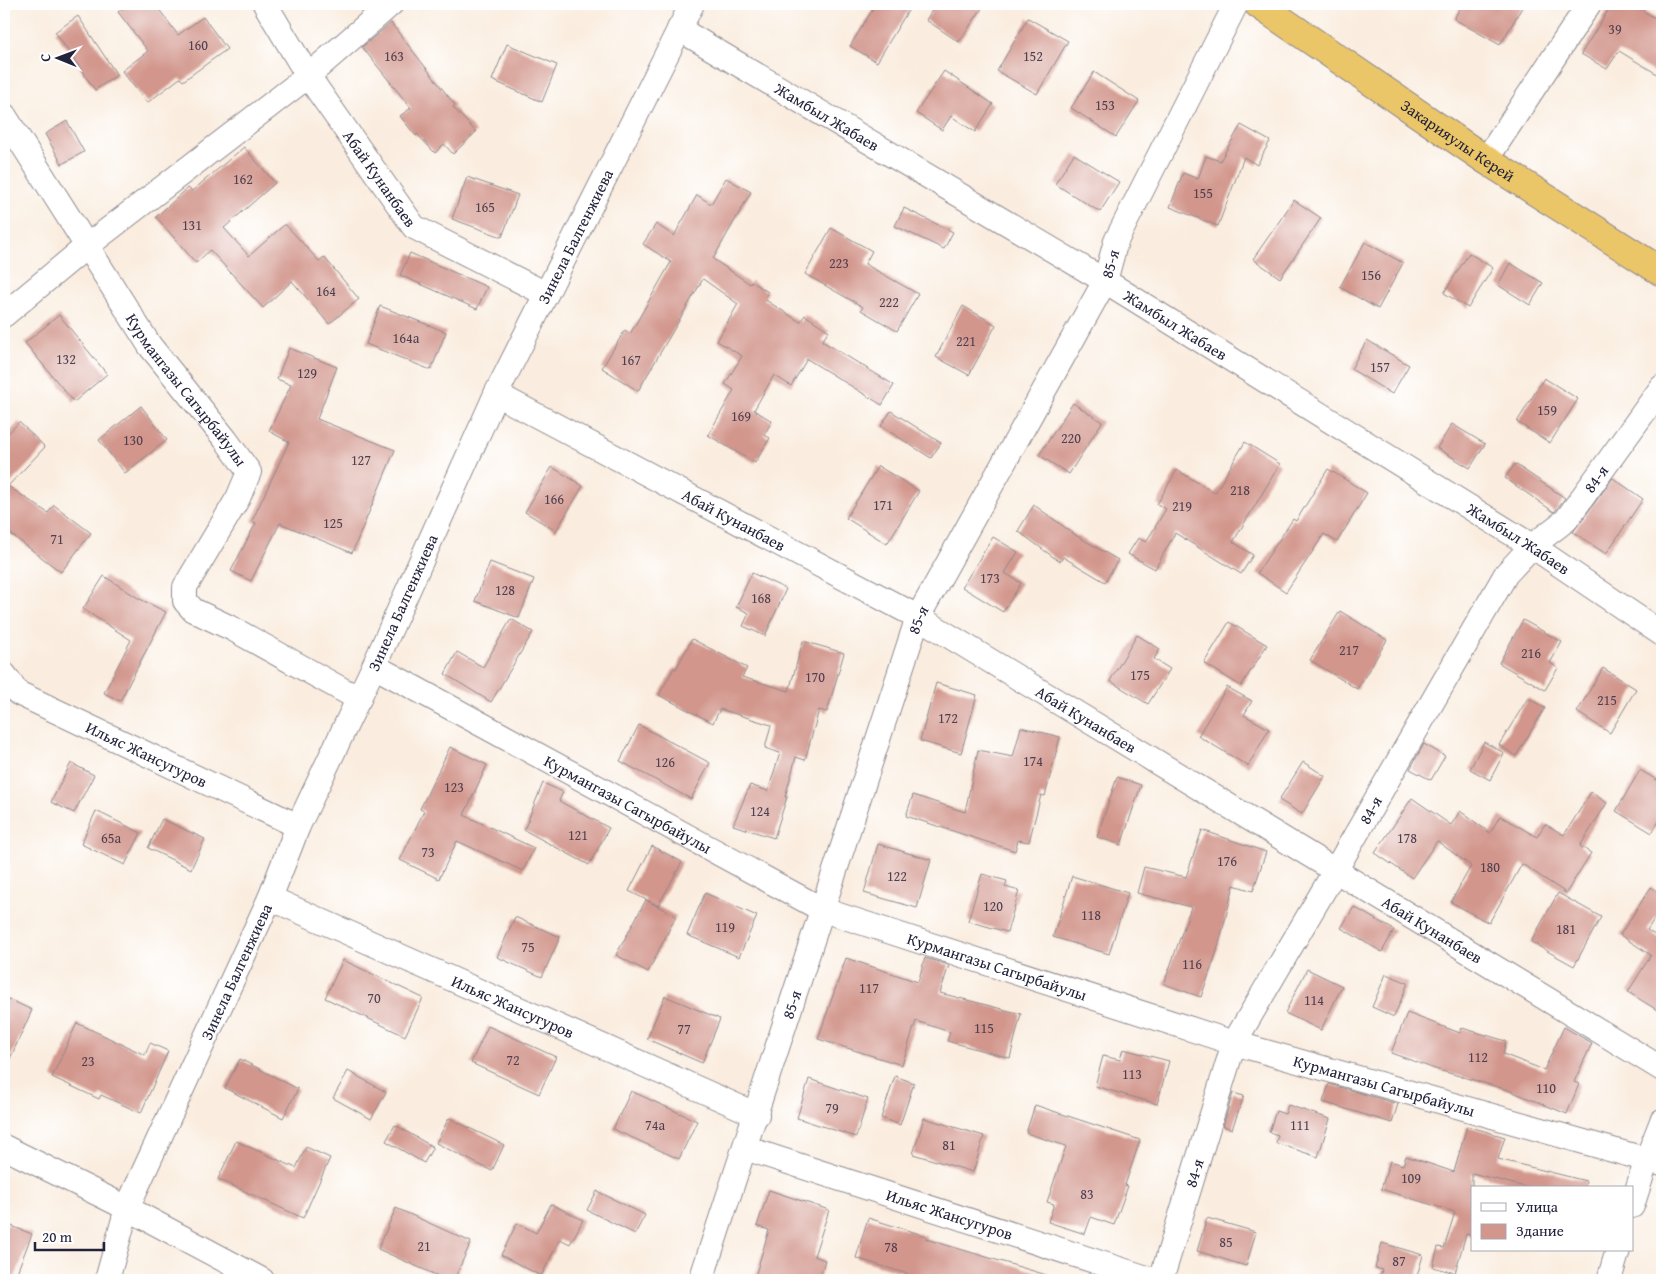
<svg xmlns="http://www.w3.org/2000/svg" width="1666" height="1284" font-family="'Gentium Book Plus',serif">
<rect width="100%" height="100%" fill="#fff"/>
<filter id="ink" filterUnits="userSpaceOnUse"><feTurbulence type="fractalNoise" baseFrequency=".02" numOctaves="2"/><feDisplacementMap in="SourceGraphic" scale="10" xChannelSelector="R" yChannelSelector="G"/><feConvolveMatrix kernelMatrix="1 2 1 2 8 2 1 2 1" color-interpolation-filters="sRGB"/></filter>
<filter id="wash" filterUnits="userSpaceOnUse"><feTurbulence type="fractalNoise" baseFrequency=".0096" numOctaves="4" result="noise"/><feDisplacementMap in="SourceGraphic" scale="20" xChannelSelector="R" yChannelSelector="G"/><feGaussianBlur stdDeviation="1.12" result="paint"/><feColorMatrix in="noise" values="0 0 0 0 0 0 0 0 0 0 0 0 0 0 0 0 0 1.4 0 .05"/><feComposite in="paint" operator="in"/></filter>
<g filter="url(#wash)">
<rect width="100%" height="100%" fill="#faeddf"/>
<g id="blocks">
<path fill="#d2968c" d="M129,4H155L178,35L203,17L227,49L183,81L180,78L147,103L122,71L148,51L118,12Z
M876,4H912L877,62L850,46Z
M936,4H985L959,42L926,20Z
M1462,4H1524L1500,45L1454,19Z
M1612,4H1648L1643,11L1662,22V77L1619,51L1607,69L1581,54Z
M78,16L117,75L95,90L55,32Z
M1028,18L1068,41L1037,94L997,71Z
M391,23L455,105L453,107L476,132L453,154L444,144L435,153L417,134L416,136L400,116L411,108L362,47Z
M507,44L557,65L542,102L492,80Z
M944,71L993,104L975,132L951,116L942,130L916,113Z
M1094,72L1139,101L1116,137L1071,108Z
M67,121L84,152L62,164L45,134Z
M1241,125L1270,141L1257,165L1244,157L1218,226L1170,207L1183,173L1198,179L1206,156L1220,161Z
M244,147L275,183L224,228L249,256L285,224L319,261L324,257L359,299L329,324L292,281L263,308L210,250L196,263L156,217L188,188L192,191Z
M1074,154L1119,182L1100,212L1055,184Z
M467,177L518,195L502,237L452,219Z
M726,178L751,192L713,259L750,284L751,281L768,292L764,299L800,322L805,315L829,331L822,341L894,385L882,405L807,359L791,386L774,375L754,410L772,421L764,435L770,438L755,463L708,435L734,390L725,384L742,356L717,341L738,304L703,279L638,391L602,368L625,330L630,334L671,262L643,244L656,224L674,236L697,195L711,204Z
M1294,200L1321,218L1280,278L1253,259Z
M904,208L953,232L944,249L895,226Z
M831,228L872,251L865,264L918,294L897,331L861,310L863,307L805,274Z
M1365,242L1403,263L1378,309L1340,287Z
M410,253L487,287L477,309L400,275Z
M1469,253L1493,268L1468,308L1444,293Z
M1510,263L1543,283L1530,305L1498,285Z
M380,306L446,332L431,370L366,344Z
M963,306L996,325L969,375L936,357Z
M59,315L107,374L74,402L25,343Z
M1367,340L1409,365L1392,394L1351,369Z
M289,348L337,367L317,419L395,450L352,553L280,523L251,581L231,571L256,523L252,521L289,442L269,431L291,385L277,379Z
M1544,378L1578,399L1550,443L1517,422Z
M1073,403L1102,422L1069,474L1039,455Z
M141,406L167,440L125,473L99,440Z
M891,411L941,443L931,458L881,426Z
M19,422L45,447L8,486L48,513L54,505L91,533L61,572L4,529V438Z
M1452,424L1485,444L1470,468L1437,448Z
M1245,442L1280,464L1233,542L1253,555L1241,574L1175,533L1155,569L1128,554L1138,538L1146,542L1166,509L1157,504L1177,470L1215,493Z
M1515,464L1565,498L1556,510L1554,512L1505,478Z
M878,466L919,491L887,544L846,518Z
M552,467L583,486L556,531L525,512Z
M1328,469L1367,493L1337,542L1324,534L1286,592L1257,573L1293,519L1296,521Z
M1613,478L1643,499L1606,554L1573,532Z
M1034,505L1077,536L1118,560L1105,582L1063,557L1060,562L1018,531Z
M993,537L1018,552L1005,573L1021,583L1003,612L962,587Z
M490,562L534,579L519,618L475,601Z
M752,573L786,589L765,636L743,626L749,613L736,607Z
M104,576L138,598L166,612L120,701L104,693L131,640L83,609Z
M1340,611L1387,640L1357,689L1310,660Z
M511,619L533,632L491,702L445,674L457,652L483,667Z
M1523,620L1562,642L1550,663L1558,668L1545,690L1499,663Z
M1229,622L1267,645L1241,686L1204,663Z
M1137,635L1160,649L1154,659L1170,669L1148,704L1110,681Z
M692,639L747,668L742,677L789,691L803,641L844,653L827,712L819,710L805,760L796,757L785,797H787L774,838L733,825L750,785L768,791L780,753L765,748L771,725L720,709L713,723L659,695L674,668L676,669Z
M1603,668L1636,689L1610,733L1577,712Z
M936,683L977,695L961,753L920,741Z
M1227,687L1252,701L1244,715L1269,729L1248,766L1198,736Z
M1528,698L1545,708L1516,756L1499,745Z
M639,725L710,763L691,799L620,761Z
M1021,727L1060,737L1045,796L1041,795L1029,842L1018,840L1015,851L906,816L913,795L965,812L978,750L1013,757Z
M1484,742L1504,753L1490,780L1470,769Z
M1424,744L1445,756L1431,780L1410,769Z
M450,747L487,765L464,815L534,848L523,871L457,841L439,879L400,860L424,811L420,809Z
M1303,762L1325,776L1302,814L1279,800Z
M71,763L94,775L74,813L51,802Z
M1640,770L1662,783V816L1652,833L1616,811Z
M1117,777L1141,785L1121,845L1097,837Z
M543,783L563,792L559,801L609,828L589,865L524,830Z
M1591,792L1607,803L1580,846L1591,853L1566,893L1522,864L1489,923L1451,902L1471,866L1437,841L1412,878L1375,853L1412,798L1451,825L1460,811L1490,833L1500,816L1537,837L1545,824L1564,835Z
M96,811L141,833L125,865L81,844Z
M162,819L205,839L191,869L148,848Z
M1202,830L1266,852L1253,891L1234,885L1217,951L1201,997L1164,984L1191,907L1137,893L1144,867L1186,877Z
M878,844L931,860L917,908L864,893Z
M652,846L682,862L658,906L629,891Z
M982,874L1007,881L1005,887L1019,891L1007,932L968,921Z
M1072,876L1128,893L1109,954L1053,937Z
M1651,887L1662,895V907L1647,930L1661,939L1662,937V1013L1628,992L1651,955L1620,935Z
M705,893L757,916L739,957L687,935Z
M1558,893L1601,917L1574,966L1531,942Z
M646,900L676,916L648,972L616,955Z
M1354,907L1394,930L1382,952L1341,928Z
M515,917L560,937L542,977L497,957Z
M846,958L918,982L925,958L949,965L940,993L1021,1014L1010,1058L947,1041L950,1032L916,1021L902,1065L818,1039Z
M343,960L423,998L405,1036L325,998Z
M1307,969L1342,986L1321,1030L1285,1013Z
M1386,974L1408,983L1394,1017L1372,1007Z
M665,996L720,1019L702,1063L647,1039Z
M4,997L32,1010L4,1072Z
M1407,1013L1460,1033L1462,1028L1506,1041L1503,1054L1544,1070L1564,1027L1592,1043L1574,1082L1579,1084L1567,1114L1508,1090L1435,1069L1391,1053Z
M77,1023L145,1055L150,1043L168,1051L141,1113L101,1095L99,1099L52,1077Z
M488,1026L556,1057L539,1094L471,1063Z
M1123,1049L1169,1061L1157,1104L1095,1086L1103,1056L1120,1060Z
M240,1059L298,1089L283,1118L225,1088Z
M348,1071L386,1092L371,1119L333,1098Z
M895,1076L914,1083L900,1125L881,1118Z
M809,1079L868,1099L856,1137L797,1118Z
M1329,1084L1398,1104L1392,1123L1323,1102Z
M631,1091L697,1121L679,1159L613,1129Z
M1233,1093L1244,1096L1232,1129L1223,1126Z
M1035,1105L1140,1140L1125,1185L1128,1186L1114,1225L1091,1217L1085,1234L1048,1222L1054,1204L1047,1202L1066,1146L1026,1133Z
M1288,1105L1330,1119L1318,1157L1276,1143L1278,1135L1269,1132L1276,1111L1285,1114Z
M449,1118L504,1145L492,1171L436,1143Z
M924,1118L984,1136L973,1172L913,1154Z
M395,1125L433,1147L424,1163L386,1141Z
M1467,1126L1505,1137L1498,1159L1586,1181L1585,1188H1529L1472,1173V1236L1466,1234L1455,1273L1433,1267L1438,1247L1444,1248L1455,1212L1381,1189L1390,1161L1403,1165L1406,1156L1454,1172Z
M236,1141L296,1168L306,1147L330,1158L303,1218L218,1179Z
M769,1190L829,1210L814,1256L825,1260L819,1280H754L769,1230L757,1226Z
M597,1191L645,1215L635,1234L587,1210Z
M551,1204L583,1220L570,1244L560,1239L541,1276L501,1255L517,1223L536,1233Z
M396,1208L471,1242L454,1280H447L378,1249Z
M868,1218L926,1236V1239L1050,1276V1280H927L856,1258Z
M1207,1218L1256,1232L1246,1266L1197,1251Z
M4,1223L32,1234L14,1280H4Z
M1382,1243L1423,1255L1416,1280H1379L1382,1270L1375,1268Z"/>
</g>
</g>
<g filter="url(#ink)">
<use href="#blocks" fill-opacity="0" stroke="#8e888d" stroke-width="1"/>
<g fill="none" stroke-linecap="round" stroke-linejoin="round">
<g stroke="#8e888d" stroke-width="26">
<g id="street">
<path id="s1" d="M265,4L308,76L414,227L546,294"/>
<path id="s2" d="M679,29L1105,281L1532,546L1662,634"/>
<path id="s3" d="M4,115L150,346L226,440L249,472L238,498L185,587V601L193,610L233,629L359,699"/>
<path d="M1486,160L1589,4"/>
<path d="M4,315L87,246L308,76L391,4"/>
<path id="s4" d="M496,394L918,617L1662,1069"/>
<path id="s5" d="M374,666L823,910L1234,1043L1662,1164"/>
<path id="s6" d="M4,674L18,693L298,826"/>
<path id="s7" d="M270,898L757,1115"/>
<path d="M4,1147L127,1208L262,1280"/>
<path id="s8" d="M745,1148L1153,1280"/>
<path d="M1632,1206L1647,1159L1662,1121"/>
<path id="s9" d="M107,1280L127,1208L270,898L298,826L374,666L496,394L692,4"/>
<path id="s10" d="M701,1280L918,617L1105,281L1116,241L1236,4"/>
<path id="s11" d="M1161,1280L1234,1043L1335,871L1506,574L1532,546L1566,520L1662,387"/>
<path d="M1609,1280L1618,1250"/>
</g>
</g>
<g stroke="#8e888d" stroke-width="30">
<g id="highway">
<path id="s12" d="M1258,4L1486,160L1662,272"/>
</g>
</g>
<use href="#street" stroke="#fff" stroke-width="24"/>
<use href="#highway" stroke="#ebc669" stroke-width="28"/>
</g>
</g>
<g text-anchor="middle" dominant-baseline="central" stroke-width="4" stroke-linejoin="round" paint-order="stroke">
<g font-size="14" fill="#4e3f4f">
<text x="1615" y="29">39</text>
<text x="198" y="45">160</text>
<text x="394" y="56">163</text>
<text x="1033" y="56">152</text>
<text x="1105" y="105">153</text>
<text x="243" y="179">162</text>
<text x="1203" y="193">155</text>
<text x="485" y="207">165</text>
<text x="192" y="225">131</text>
<text x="839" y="263">223</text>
<text x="1371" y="275">156</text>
<text x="326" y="291">164</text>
<text x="889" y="302">222</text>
<text x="406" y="338">164а</text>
<text x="966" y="341">221</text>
<text x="66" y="359">132</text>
<text x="631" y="360">167</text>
<text x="1380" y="367">157</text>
<text x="307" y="373">129</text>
<text x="1547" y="410">159</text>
<text x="741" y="416">169</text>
<text x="1071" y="438">220</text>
<text x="133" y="440">130</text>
<text x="361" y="460">127</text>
<text x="1240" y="490">218</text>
<text x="554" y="499">166</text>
<text x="883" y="505">171</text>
<text x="1182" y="506">219</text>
<text x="333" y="523">125</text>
<text x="57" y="539">71</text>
<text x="990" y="578">173</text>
<text x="505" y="590">128</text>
<text x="761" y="598">168</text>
<text x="1349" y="650">217</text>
<text x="1531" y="653">216</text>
<text x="1140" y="675">175</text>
<text x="815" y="677">170</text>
<text x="1607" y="700">215</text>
<text x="948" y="718">172</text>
<text x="1033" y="761">174</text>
<text x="665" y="762">126</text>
<text x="454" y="787">123</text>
<text x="760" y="811">124</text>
<text x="578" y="835">121</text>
<text x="111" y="838">65а</text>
<text x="1407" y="838">178</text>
<text x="428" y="852">73</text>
<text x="1227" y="861">176</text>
<text x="1490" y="867">180</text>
<text x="897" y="876">122</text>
<text x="993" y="906">120</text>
<text x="1091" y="915">118</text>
<text x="725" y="927">119</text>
<text x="1566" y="929">181</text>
<text x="528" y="947">75</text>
<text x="1192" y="964">116</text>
<text x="869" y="988">117</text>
<text x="374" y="998">70</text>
<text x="1314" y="1000">114</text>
<text x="984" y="1028">115</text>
<text x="684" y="1029">77</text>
<text x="1478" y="1057">112</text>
<text x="513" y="1060">72</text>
<text x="88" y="1061">23</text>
<text x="1132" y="1074">113</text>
<text x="1546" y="1088">110</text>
<text x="832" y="1108">79</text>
<text x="655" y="1125">74а</text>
<text x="1300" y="1125">111</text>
<text x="949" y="1145">81</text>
<text x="1411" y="1178">109</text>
<text x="1087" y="1194">83</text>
<text x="1226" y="1242">85</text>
<text x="424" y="1246">21</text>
<text x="891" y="1247">78</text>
<text x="1399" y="1261">87</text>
</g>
<g font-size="16" fill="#22223b" stroke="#fff">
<text stroke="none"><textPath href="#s2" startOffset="172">Жамбыл Жабаев</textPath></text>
<text stroke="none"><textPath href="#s12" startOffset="242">Закарияулы Керей</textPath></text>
<text stroke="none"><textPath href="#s1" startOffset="209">Абай Кунанбаев</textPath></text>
<text stroke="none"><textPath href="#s9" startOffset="1145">Зинела Балгенжиева</textPath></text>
<text stroke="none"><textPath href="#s10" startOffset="1100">85-я</textPath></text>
<text stroke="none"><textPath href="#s2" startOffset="578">Жамбыл Жабаев</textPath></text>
<text stroke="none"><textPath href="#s3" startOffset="330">Курмангазы Сагырбайулы</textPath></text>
<text stroke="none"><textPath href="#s11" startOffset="922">84-я</textPath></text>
<text stroke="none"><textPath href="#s4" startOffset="269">Абай Кунанбаев</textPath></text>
<text stroke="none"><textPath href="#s2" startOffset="982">Жамбыл Жабаев</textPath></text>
<text stroke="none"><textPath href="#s9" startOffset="740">Зинела Балгенжиева</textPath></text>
<text stroke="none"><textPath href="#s10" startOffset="695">85-я</textPath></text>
<text stroke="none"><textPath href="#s4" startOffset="674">Абай Кунанбаев</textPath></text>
<text stroke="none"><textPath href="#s6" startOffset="166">Ильяс Жансугуров</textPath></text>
<text stroke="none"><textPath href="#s5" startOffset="289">Курмангазы Сагырбайулы</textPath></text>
<text stroke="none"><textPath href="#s11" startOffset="518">84-я</textPath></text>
<text stroke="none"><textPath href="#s4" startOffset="1079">Абай Кунанбаев</textPath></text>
<text stroke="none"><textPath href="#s5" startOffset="694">Курмангазы Сагырбайулы</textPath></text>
<text stroke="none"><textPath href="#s9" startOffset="335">Зинела Балгенжиева</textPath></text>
<text stroke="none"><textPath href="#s10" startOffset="290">85-я</textPath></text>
<text stroke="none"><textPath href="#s7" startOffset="266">Ильяс Жансугуров</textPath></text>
<text stroke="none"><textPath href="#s5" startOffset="1099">Курмангазы Сагырбайулы</textPath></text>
<text stroke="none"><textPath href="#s11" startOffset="112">84-я</textPath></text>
<text stroke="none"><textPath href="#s8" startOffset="215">Ильяс Жансугуров</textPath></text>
</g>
</g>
<rect width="1666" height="1284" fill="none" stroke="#fff" stroke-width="20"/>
<rect x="1471" y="1186" width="162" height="65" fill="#ffffff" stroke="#a7a7b1"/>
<rect x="1481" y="1203" width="25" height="8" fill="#ffffff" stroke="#a7a7b1"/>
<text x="1516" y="1212" font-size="15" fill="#22223b">Улица</text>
<rect x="1481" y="1224" width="25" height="15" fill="#d2968c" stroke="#a7a7b1"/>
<text x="1516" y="1236" font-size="15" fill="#22223b">Здание</text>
<g transform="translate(58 58) rotate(271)" stroke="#ffffff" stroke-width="4" paint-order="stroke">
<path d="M0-4L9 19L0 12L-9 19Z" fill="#22223b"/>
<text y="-8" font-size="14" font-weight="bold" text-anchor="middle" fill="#22223b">С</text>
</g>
<path d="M35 1242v8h69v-8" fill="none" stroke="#22223b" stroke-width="2.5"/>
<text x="42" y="1242" font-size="15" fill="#22223b" stroke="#ffffff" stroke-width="4" paint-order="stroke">20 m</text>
</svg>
